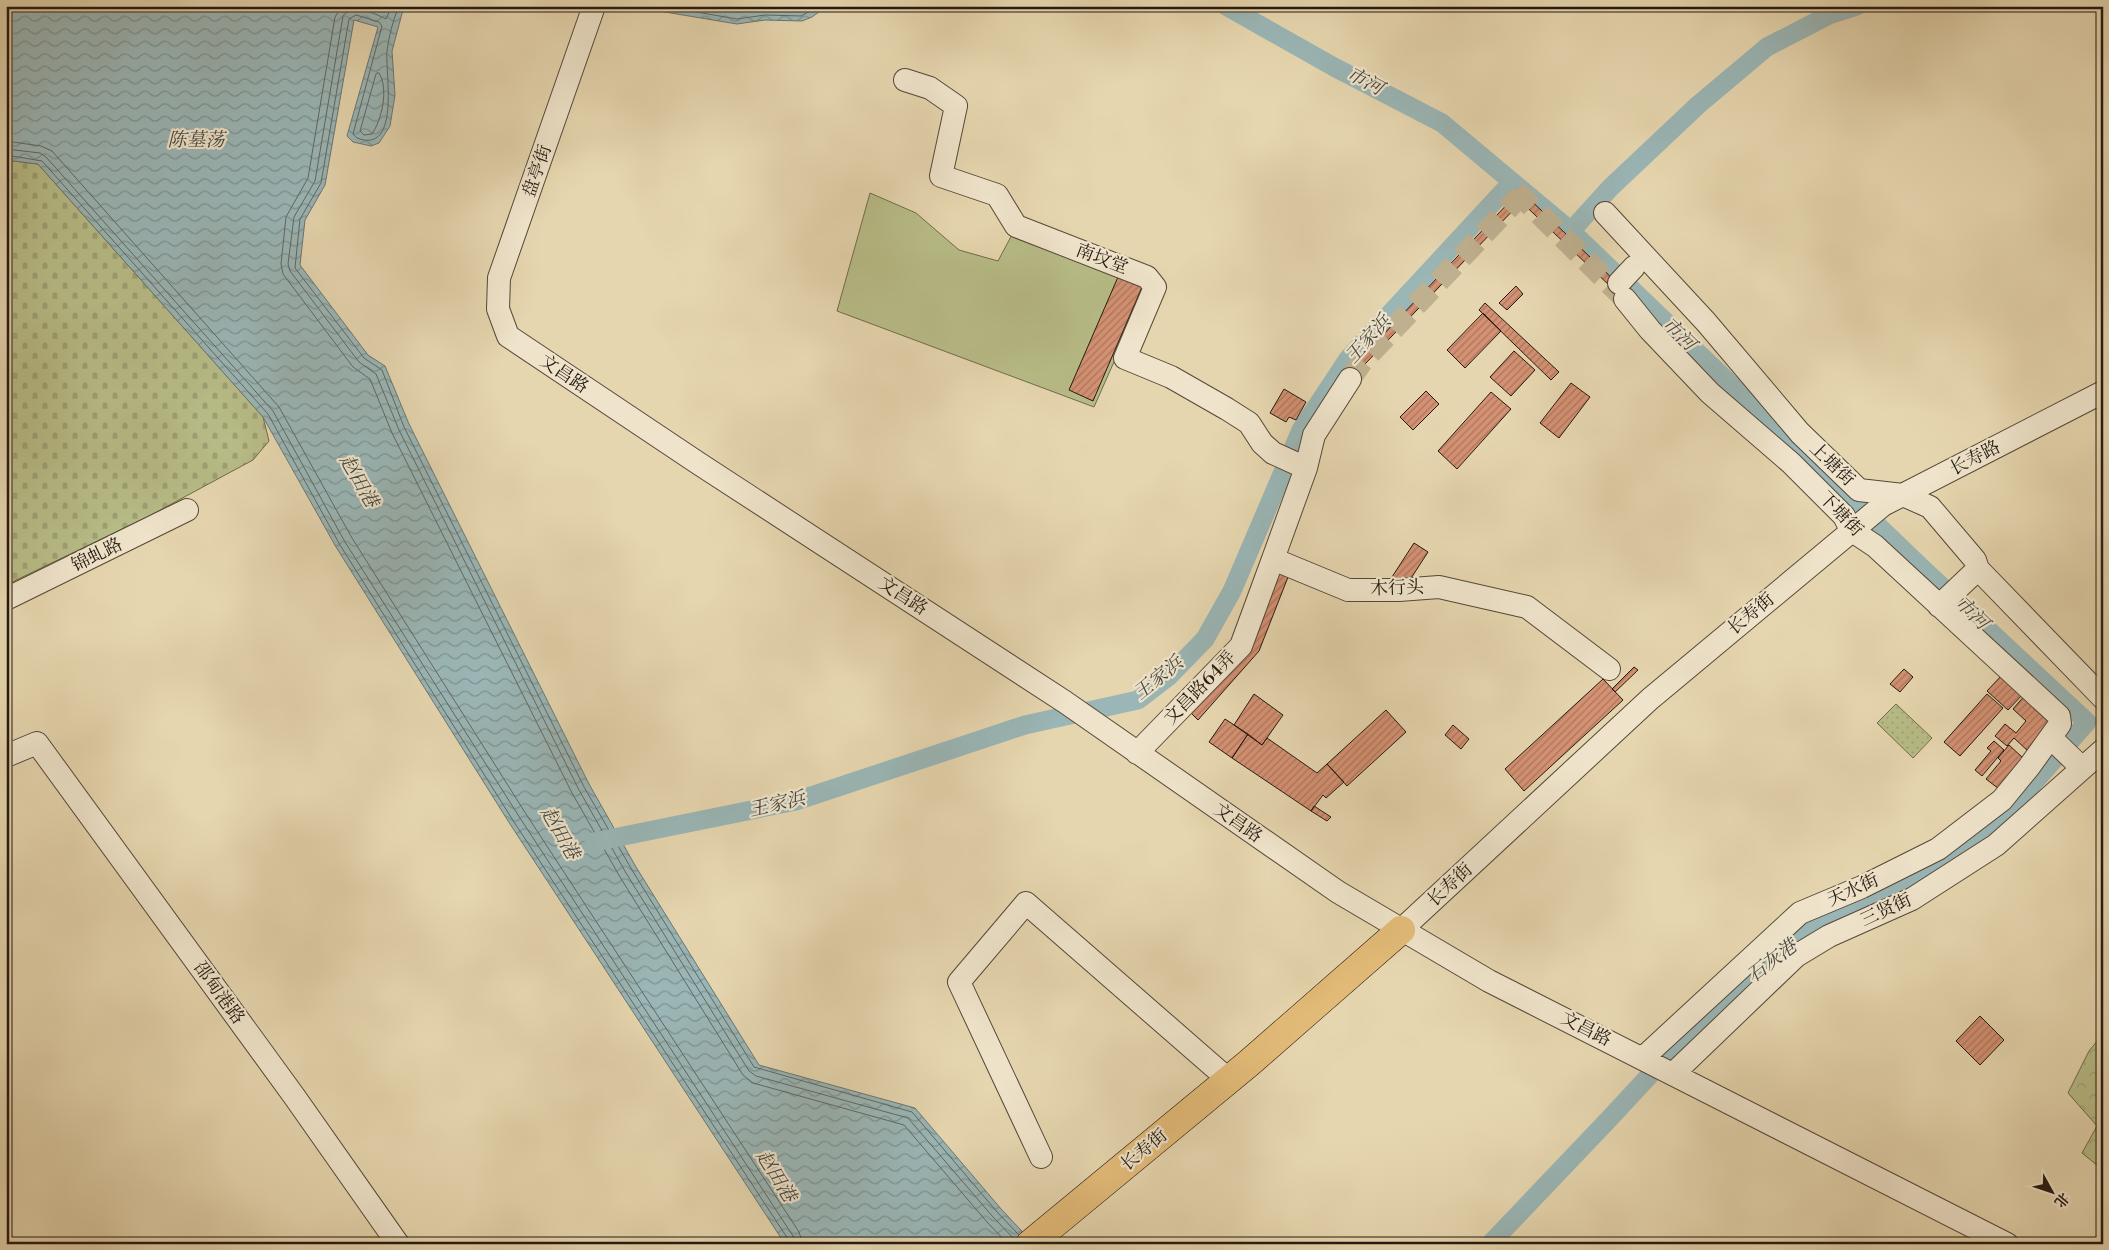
<svg xmlns="http://www.w3.org/2000/svg" width="2109" height="1250" font-family="'Libre Bodoni','Noto Serif SC',serif">
<defs>
<pattern id="cemetery-stones" width="16" height="16" patternUnits="userSpaceOnUse" patternTransform="scale(1.25)"><rect width="16" height="16" fill="#b8bd88"/><path d="M2 7V4a2 2 0 0 1 4 0v3zM10 15v-3a2 2 0 0 1 4 0v3z" fill="#9ea274"/></pattern>
<pattern id="park-crowns" width="20" height="18" patternUnits="userSpaceOnUse" patternTransform="scale(1.25)"><rect width="20" height="18" fill="#b8bd88"/><path d="M2 6a3 3 0 1 1 6 0M12 15a3 3 0 1 1 6 0" fill="none" stroke="#9ea274"/></pattern>
<pattern id="garden-dots" width="8" height="8" patternUnits="userSpaceOnUse" patternTransform="scale(1.25)"><rect width="8" height="8" fill="#b8bd88"/><path d="M2 2h.1M6 6h.1" fill="none" stroke="#9ea274" stroke-width="1.8" stroke-linecap="round"/></pattern>
<pattern id="water-waves" width="16" height="10" patternUnits="userSpaceOnUse" patternTransform="scale(1.25)"><rect width="16" height="10" fill="#9ab6b6"/><path d="M0 5q4-4 8 0t8 0" fill="none" stroke="#7d9393"/></pattern>
<pattern id="building-hatch" width="6" height="6" patternUnits="userSpaceOnUse" patternTransform="scale(1.25)"><rect width="6" height="6" fill="#d49173"/><path d="M-1 1l2-2M0 6l6-6M5 7l2-2" fill="none" stroke="#ac765d"/></pattern>
</defs>
<rect width="100%" height="100%" fill="#e6d6af"/>
<filter id="stains"><feTurbulence type="fractalNoise" baseFrequency=".004" numOctaves="4"/><feColorMatrix values="0 0 0 0 .2 0 0 0 0 .09 0 0 0 0 .02 0 0 0 .5 -.17"/></filter>
<radialGradient id="worn" r=".72"><stop offset=".6" stop-color="#630" stop-opacity="0"/><stop offset="1" stop-color="#630" stop-opacity=".3"/></radialGradient>
<path fill="#b8bd88" stroke="#6e6b4c" d="M870,193L916,213L959,250L998,261L1014,231L1148,285L1094,407L837,311Z"/>
<path fill="url(#cemetery-stones)" stroke="#6e6b4c" d="M6,160L38,164L263,417L269,441L253,460L149,516L6,585Z"/>
<path fill="url(#park-crowns)" stroke="#6e6b4c" d="M2103,1034V1170L2082,1153L2097,1126L2068,1093L2089,1051Z"/>
<path fill="url(#garden-dots)" stroke="#6e6b4c" d="M1896,704L1932,738L1913,758L1877,723Z"/>
<path fill="url(#water-waves)" stroke="#6b7774" d="M6,6H404L392,51L395,95L390,126L379,143L371,146L353,142L347,136L378,27L354,20L325,185L305,220L300,265L368,355L385,366L409,424L589,784L636,867L759,1065L915,1108L1002,1210L1034,1244H785L510,824L336,547L263,417L38,164L6,160Z
M629,6H827L812,17L802,21L765,20L737,24Z"/>
<g fill="none" stroke-linecap="round" stroke-linejoin="round">
<path stroke="#5f6864" stroke-width="1" d="M342,6L335,17L308,178L286,217L281,264L283,274L353,367L370,379L392,433L572,793L620,877L743,1075L753,1083L904,1125L987,1222L1008,1244
M392,6L386,19C374,13 352,3 343,16L315,181L294,217L288,264L290,271L359,362L376,374L399,430L579,790L626,873L749,1071L756,1076L908,1118L993,1217L1016,1241
M399,6C393,20 389,36 387,51C385,72 401,155 357,138L353,134L382,26L379,22L356,15L349,19L321,183L300,219L295,268L364,358L382,370L404,427L584,787L632,870L754,1067L912,1112L998,1213L1019,1235
M661,6L737,19L765,15L801,16L819,6
M700,6L737,12L765,9L799,10L808,6
M379,73C389,89 382,119 372,134L364,135L360,131L376,74Z
M6,141L41,146L52,151L279,407L352,538L526,814L799,1232L803,1244
M6,149L40,153L46,157L273,411L345,542L520,818L793,1236L795,1244
M6,155L42,161L268,414L340,545L514,822L788,1239L789,1244"/>
<path stroke="#9ab6b6" stroke-width="19" d="M1226,6L1334,67L1442,123L1571,231L1921,567L2087,722
M1571,231L1610,188L1698,105L1767,47L1829,15L1857,6
M594,842L796,801L1025,725L1138,700L1168,677L1205,639L1232,591L1301,430L1348,359L1512,182
M1490,1244L1610,1118L1713,1007L1817,925L1947,861L2007,813L2087,722"/>
</g>
<path fill="url(#building-hatch)" stroke="#241911" d="M1520,190L1615,281L1610,286L1515,196Z
M1515,196L1521,202L1365,364L1352,382L1346,377L1360,359Z
M1118,277L1142,287L1093,401L1069,390Z
M1516,286L1523,294L1507,310L1499,303Z
M1485,303L1499,316L1559,372L1551,380L1479,310Z
M1483,313L1501,331L1465,368L1447,350Z
M1514,351L1535,370L1511,396L1490,377Z
M1571,383L1590,397L1559,438L1540,423Z
M1284,389L1306,402L1296,420L1289,417L1286,422L1270,413Z
M1426,391L1439,404L1413,430L1400,417Z
M1491,392L1511,409L1457,469L1438,451Z
M1414,543L1428,552L1406,586L1392,577Z
M1274,566L1290,572L1259,651L1198,720L1185,707L1248,643Z
M1634,667L1638,670L1615,692L1612,689Z
M1904,669L1913,677L1900,692L1890,684Z
M2003,674L2024,693L2008,710L1987,691Z
M1603,679L1623,700L1524,791L1505,769Z
M1254,694L1283,715L1262,745L1234,725Z
M1987,694L2003,708L1960,756L1944,742Z
M2026,694L2055,720L2028,751L2014,738L2007,746L1995,736L2005,724L2016,733L2026,721L2013,709Z
M1386,710L1406,732L1347,786L1327,764Z
M1225,719L1248,734L1232,758L1209,742Z
M1453,725L1469,739L1461,749L1445,735Z
M1248,734L1262,745L1267,738L1317,773L1327,764L1344,782L1326,798L1323,795L1311,811L1232,758Z
M1994,741L2004,750L1982,776L1975,770L1991,751L1987,748Z
M2009,745L2023,758L2003,792L1986,779L2001,761L1998,758Z
M1314,806L1331,817L1327,821L1311,811Z
M1980,1016L2004,1040L1980,1065L1956,1041Z"/>
<g fill="none" stroke-linecap="round" stroke-linejoin="round">
<path stroke="#bfb08f" stroke-width="22" stroke-dasharray="22 11" stroke-linecap="butt" d="M1516,191L1625,299
M1350,379L1362,362L1383,340L1521,195"/>
<g stroke="#544838" stroke-width="24">
<path id="minor" d="M594,6L499,278L498,309L508,336L698,463L1065,702L1338,892L1489,981L2007,1244
M905,80L930,88L956,106L941,176L997,195L1016,226L1147,277L1155,287L1125,358L1171,377L1227,409L1249,423L1262,443L1273,453L1306,468L1273,559L1348,590H1399L1439,587L1527,607L1609,669
M1605,213L1706,322L1800,433L1859,490L1903,495L1930,507L1975,560L1978,569L2103,698
M1619,283L1634,267
M1625,299L1650,330L1710,393L1791,463L1844,516L1851,530L1875,546L2059,716L2060,724L2029,767L2002,800L1938,849L1862,887L1800,913L1643,1058
M1306,468L1314,435L1350,379
M6,599L187,510
M1939,606L1978,569
M2051,738L2082,768
M1137,753L1241,646L1273,559
M6,756L37,743L294,1096L398,1244
M1401,930L1650,699L1883,505L2103,392
M1673,1074L1796,956L1829,936L1912,899L1996,845L2103,750
M1041,1157L959,982L1026,903L1229,1080"/>
</g>
<g stroke="#241911" stroke-width="29">
<path id="major" d="M1030,1244L1249,1063L1401,930"/>
</g>
<use href="#minor" stroke="#efe4cb" stroke-width="22"/>
<use href="#major" stroke="#e3bb78" stroke-width="28"/>
</g>
<g text-anchor="middle" dominant-baseline="central" stroke-width="4.5" stroke-linejoin="round" paint-order="stroke">
<g font-size="18" fill="#241911" stroke="#efe4cb">
<text transform="translate(537 171) rotate(-71)">盘亭街</text>
<text transform="translate(1102 259) rotate(21)">南坟堂</text>
<text transform="translate(564 374) rotate(34)">文昌路</text>
<text transform="translate(1975 458) rotate(-27)">长寿路</text>
<text transform="translate(1832 464) rotate(44)">上塘街</text>
<text transform="translate(1841 514) rotate(46)">下塘街</text>
<text transform="translate(97 555) rotate(-26)">锦虬路</text>
<text transform="translate(1397 588) rotate(-2)">木行头</text>
<text transform="translate(903 596) rotate(33)">文昌路</text>
<text transform="translate(1751 614) rotate(-40)">长寿街</text>
<text transform="translate(1200 688) rotate(-46)">文昌路64弄</text>
<text transform="translate(1238 823) rotate(35)">文昌路</text>
<text transform="translate(1450 885) rotate(-43)">长寿街</text>
<text transform="translate(1853 890) rotate(-24)">天水街</text>
<text transform="translate(1886 910) rotate(-25)">三贤街</text>
<text transform="translate(219 993) rotate(54)">邵甸港路</text>
<text transform="translate(1586 1029) rotate(27)">文昌路</text>
<text transform="translate(1144 1150) rotate(-40)">长寿街</text>
</g>
<g font-size="19" font-style="italic" fill="#474843" stroke="#efe4cb">
<text transform="translate(1365 81) rotate(28)">市河</text>
<text x="196" y="140">陈墓荡</text>
<text transform="translate(1679 334) rotate(44)">市河</text>
<text transform="translate(1368 339) rotate(-48)">王家浜</text>
<text transform="translate(359 481) rotate(60)">赵田港</text>
<text transform="translate(1972 613) rotate(44)">市河</text>
<text transform="translate(1158 678) rotate(-39)">王家浜</text>
<text transform="translate(777 804) rotate(-13)">王家浜</text>
<text transform="translate(560 833) rotate(60)">赵田港</text>
<text transform="translate(1772 961) rotate(-38)">石灰港</text>
<text transform="translate(776 1176) rotate(58)">赵田港</text>
</g>
</g>
<rect width="2109" height="1250" fill="none" stroke="#e6d6af" stroke-width="25"/>
<rect x="8" y="8" width="2094" height="1235" fill="none" stroke="#241911" stroke-width="2.5"/>
<rect x="12" y="12" width="2084" height="1225" fill="none" stroke="#241911"/>
<g transform="translate(2052 1192) rotate(130)" stroke="#efe4cb" stroke-width="4" paint-order="stroke">
<path d="M0-4L9 19L0 12L-9 19Z" fill="#241911"/>
<text y="-8" font-size="14" font-weight="bold" text-anchor="middle" fill="#241911">北</text>
</g>
<rect width="100%" height="100%" filter="url(#stains)"/>
<rect width="100%" height="100%" fill="url(#worn)"/>
</svg>
